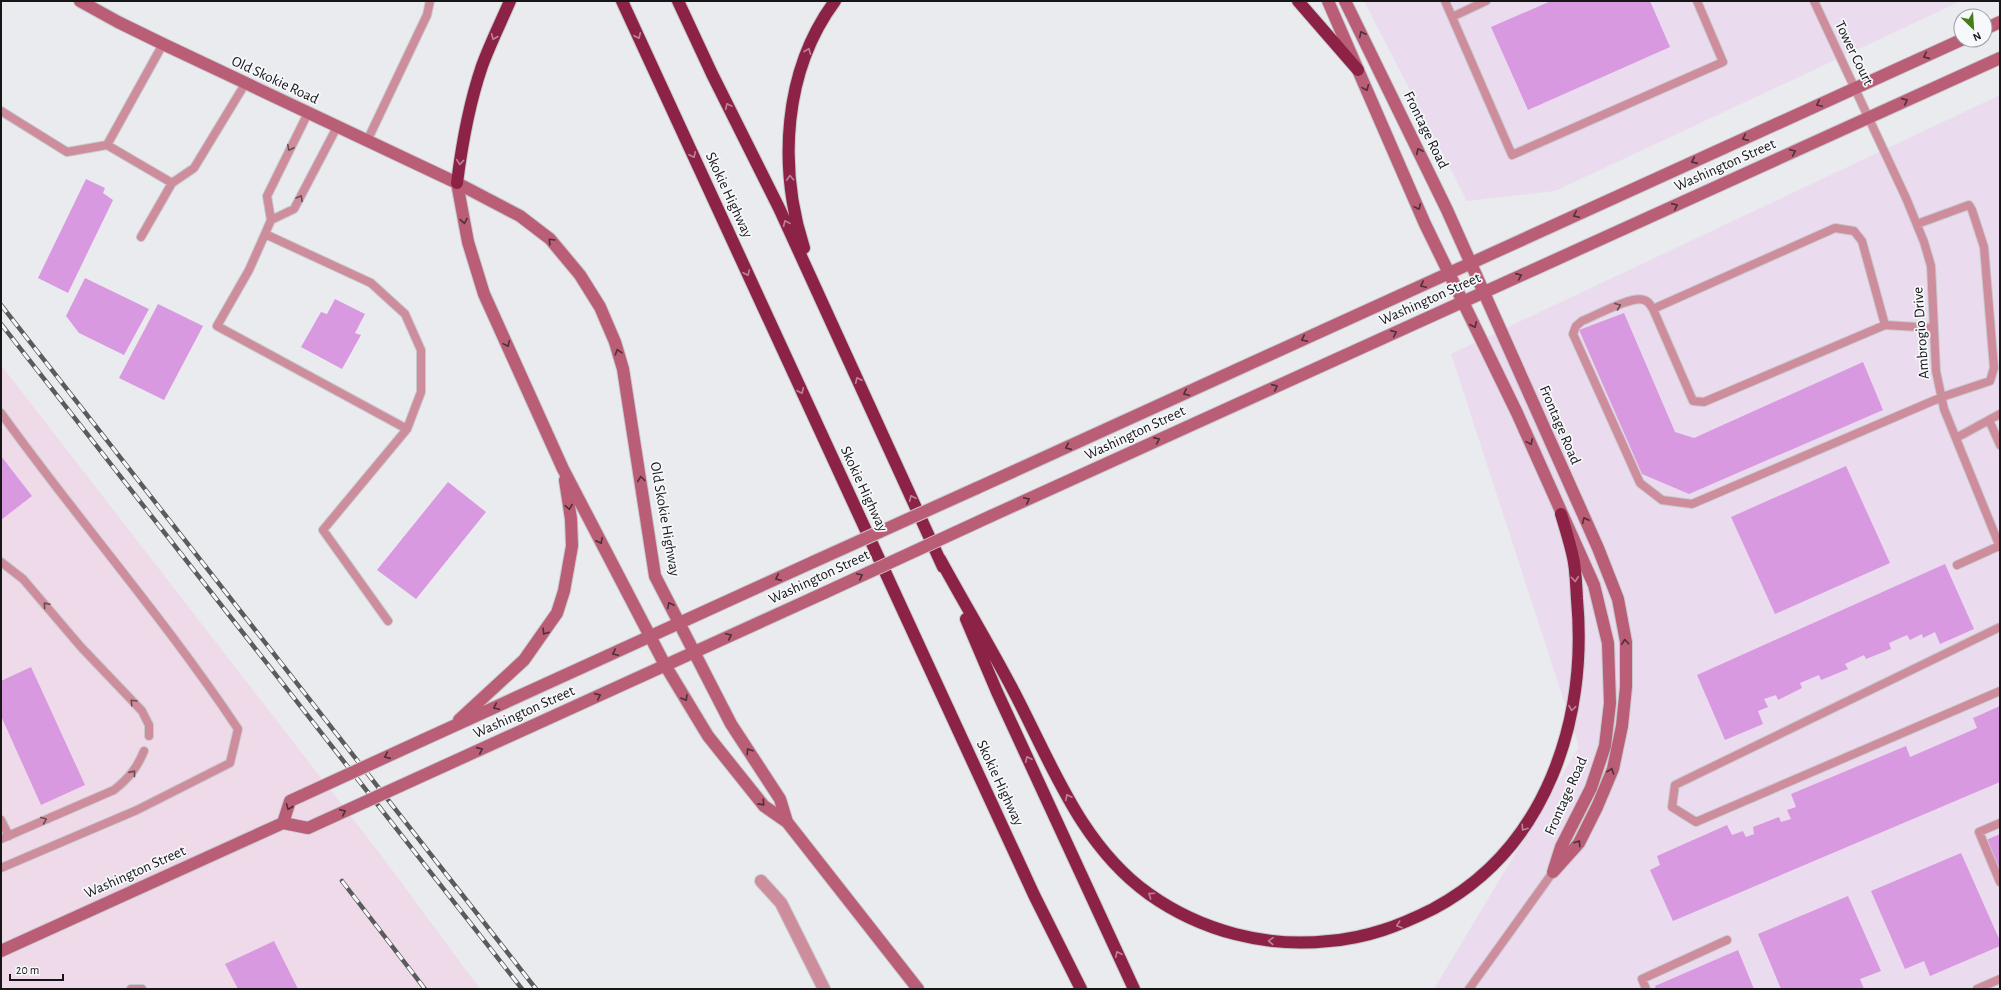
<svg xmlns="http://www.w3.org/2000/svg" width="2001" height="990" font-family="'Alegreya Sans',sans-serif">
<rect width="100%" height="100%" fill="#eaebee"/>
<path fill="#ebdbee" d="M1364,1H1961L1555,191L1467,201Z
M2000,95V989H1434L1579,747L1451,354Z"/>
<path fill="#efdae9" d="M1,365L384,859L480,989H1Z"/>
<path fill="#d899e1" d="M1551,1H1650L1670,47L1528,110L1491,27Z
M86,179L105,188L103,193L113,200L68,293L38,278Z
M85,278L149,309L124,355L79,333L66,316Z
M335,299L365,314L355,333L361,335L342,369L301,347L321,312L327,314Z
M158,304L203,326L164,400L119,378Z
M1624,313L1675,432L1694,438L1863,362L1883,410L1689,494L1642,474L1579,330Z
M1,456L32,496L1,520Z
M1846,466L1890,563L1775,614L1731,517Z
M448,482L486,512L416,599L377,570Z
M1945,564L1974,629L1940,644L1935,632L1923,638L1922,634L1910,640L1907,635L1889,643L1891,649L1866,659L1864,655L1845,664L1848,669L1821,680L1819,675L1800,683L1802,688L1778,700L1776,695L1764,699L1768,707L1758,711L1763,724L1725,740L1697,675Z
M31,667L85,785L41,805L1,716V681Z
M2000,706V782L1673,921L1650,870L1660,865L1657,856L1727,825L1732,835L1743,831L1746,837L1754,834L1753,827L1779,817L1781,822L1791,819L1787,810L1796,807L1791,794L1906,746L1910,757L1977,728L1973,718Z
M2000,834V880L1984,841Z
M1961,853L2000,941V946L1930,976L1924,961L1905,969L1871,891Z
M1848,896L1881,971L1860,979L1864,989H1781L1758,934Z
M274,941L298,989H238L225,964Z
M1738,950L1754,989H1656L1655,986Z"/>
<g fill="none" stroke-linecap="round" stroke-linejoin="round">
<g stroke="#c8c9cc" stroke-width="10">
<path id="lane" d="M1445,1L1512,155L1723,62L1697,1
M1814,1L1906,198L1924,242L1931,266L1936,371L1944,409L2000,547
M1452,17L1486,1
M163,44L107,145L172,183L194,168L245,84
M1,111L67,152L107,145
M308,113L267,196L271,220L265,234L249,270L217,326L407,429
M367,141L427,15L430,1
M271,220L294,209L337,127
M265,234L371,283L405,314L421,350V392L407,429L323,530L388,621
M141,237L172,183
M1653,309C1650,305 1649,301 1644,300C1632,295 1595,316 1582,321L1576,326L1573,334L1640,483L1662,500L1692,504L1942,397L1990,381L1994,368L1984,247L1972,210L1969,205L1917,224
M1885,325L1862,241L1854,231L1835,228L1653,309L1693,401L1704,402L1885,325L1934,328
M1,413C78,520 165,619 238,729L230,763L137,810L1,868
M1989,420L2000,445
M1956,438L2000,414
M1,562L23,579L81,647L142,711L149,725V736
M1957,565L1999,546
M2000,627L1675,785L1672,807L1696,822L2000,691
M1,820L9,836
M2000,823L1979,832L2000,882
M1,839L114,790C129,778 137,768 144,751
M131,989H142
M1469,989L1553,872
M1646,989L1642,979L1727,940
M1977,989L2000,979"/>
</g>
<g stroke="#c8c9cc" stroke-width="14">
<path id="street" d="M761,881L781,903L824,989"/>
</g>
<g stroke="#c8c9cc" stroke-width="14">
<path id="secondary" d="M80,1L118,22L163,44L457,183L520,216L550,239L580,275L600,307L615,342L623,369L655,576L731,724L780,799L787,822
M1328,1L1425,224L1517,413L1594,585L1608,643L1610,703L1605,746L1591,788L1561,847L1554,869
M1345,1L1447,210L1598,548L1618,599L1626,642V687L1622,726L1613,769L1597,807L1579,843L1553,872
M1985,29L2000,22
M457,183L468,242L484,294L563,469L665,665L708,736L764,806L787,822L918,989
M977,488L1961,40
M991,516L2000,58
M459,720L524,660L557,613L564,591L572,546L571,519L565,480
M423,740L813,562
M444,766L824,593
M283,823L290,801L301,796
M1,951L283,823L308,828L365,802"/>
</g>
<g stroke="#c8c9cc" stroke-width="14">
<path id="highway" d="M622,1L1034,895L1081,989
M678,1L712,74L779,208L943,567
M1298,1L1358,70
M457,183C462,143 469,104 482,66C490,44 501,22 510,1
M804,248C778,167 783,71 835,1
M940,559C964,603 990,646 1013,690C1051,762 1080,845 1149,894C1201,931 1266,948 1329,941C1367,938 1399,926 1433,909C1546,849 1588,721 1577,599C1576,584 1576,567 1572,553C1569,540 1565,527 1561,514
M966,619L997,692L1134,989"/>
</g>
<use href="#lane" stroke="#ce8d9c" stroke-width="8"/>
<use href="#street" stroke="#ce8d9c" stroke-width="12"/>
<use href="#secondary" stroke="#ba5d76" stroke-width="12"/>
<use href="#highway" stroke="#8d2247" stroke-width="12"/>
<g stroke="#5b5b5c" stroke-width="4.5">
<path id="rail" d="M1,305L536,989
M1,324L522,989
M342,881L425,989"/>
</g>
<use href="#rail" stroke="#f7f8fb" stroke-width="3" stroke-dasharray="9" stroke-linecap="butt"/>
<g stroke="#c8c9cc" stroke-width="14" stroke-linecap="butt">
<path id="secondary-bridge" d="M813,562L977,488
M824,593L991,516
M301,796L423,740
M365,802L444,766"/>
</g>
<use href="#secondary-bridge" stroke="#ba5d76" stroke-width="12"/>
</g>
<defs><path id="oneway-chevron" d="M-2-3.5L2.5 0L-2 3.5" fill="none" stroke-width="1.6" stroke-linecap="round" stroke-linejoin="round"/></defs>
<g stroke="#4f2f38">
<use href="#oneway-chevron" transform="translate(1362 34) rotate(-116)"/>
<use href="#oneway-chevron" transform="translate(1926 56) rotate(156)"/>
<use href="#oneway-chevron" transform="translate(1366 88) rotate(66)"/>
<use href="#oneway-chevron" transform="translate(1905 101) rotate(-24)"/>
<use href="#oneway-chevron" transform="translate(1819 104) rotate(155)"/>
<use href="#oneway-chevron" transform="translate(1745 138) rotate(156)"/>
<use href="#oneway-chevron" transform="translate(1419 151) rotate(-116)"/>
<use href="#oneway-chevron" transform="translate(1793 152) rotate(-24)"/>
<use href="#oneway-chevron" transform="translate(1694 161) rotate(156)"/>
<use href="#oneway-chevron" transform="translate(1675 206) rotate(-24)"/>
<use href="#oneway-chevron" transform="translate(1418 207) rotate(66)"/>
<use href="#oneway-chevron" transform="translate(1576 215) rotate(155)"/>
<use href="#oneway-chevron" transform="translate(464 221) rotate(80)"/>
<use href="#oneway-chevron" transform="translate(551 241) rotate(-134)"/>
<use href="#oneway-chevron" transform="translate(1519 276) rotate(-24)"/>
<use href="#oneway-chevron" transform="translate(1423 285) rotate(155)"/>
<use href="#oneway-chevron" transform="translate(1474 325) rotate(65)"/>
<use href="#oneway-chevron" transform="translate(1394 333) rotate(-24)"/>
<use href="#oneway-chevron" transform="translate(1304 339) rotate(155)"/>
<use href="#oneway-chevron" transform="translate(507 344) rotate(66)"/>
<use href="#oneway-chevron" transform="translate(618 352) rotate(-107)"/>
<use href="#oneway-chevron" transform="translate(1275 387) rotate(-24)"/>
<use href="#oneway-chevron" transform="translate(1186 393) rotate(155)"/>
<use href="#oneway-chevron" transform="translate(1157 440) rotate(-24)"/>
<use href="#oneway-chevron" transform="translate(1530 442) rotate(66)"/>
<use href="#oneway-chevron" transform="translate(1068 447) rotate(156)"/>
<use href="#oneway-chevron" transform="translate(641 479) rotate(-98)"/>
<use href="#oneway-chevron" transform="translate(1027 500) rotate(-25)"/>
<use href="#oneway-chevron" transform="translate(569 507) rotate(81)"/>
<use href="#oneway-chevron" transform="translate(1585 520) rotate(-115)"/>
<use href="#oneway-chevron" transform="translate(600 541) rotate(63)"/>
<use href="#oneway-chevron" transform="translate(860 576) rotate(-25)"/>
<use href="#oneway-chevron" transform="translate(778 578) rotate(156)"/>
<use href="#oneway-chevron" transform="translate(670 605) rotate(-117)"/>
<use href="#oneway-chevron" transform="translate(545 632) rotate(123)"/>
<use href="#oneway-chevron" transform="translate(729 636) rotate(-25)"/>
<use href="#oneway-chevron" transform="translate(1625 642) rotate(-95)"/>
<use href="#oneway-chevron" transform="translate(615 653) rotate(155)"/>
<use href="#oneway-chevron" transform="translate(598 696) rotate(-24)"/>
<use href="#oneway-chevron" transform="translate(685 698) rotate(59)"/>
<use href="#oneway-chevron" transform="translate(496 707) rotate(155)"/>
<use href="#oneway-chevron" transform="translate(480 750) rotate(-24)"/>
<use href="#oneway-chevron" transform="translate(749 751) rotate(-123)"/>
<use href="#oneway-chevron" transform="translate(387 756) rotate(156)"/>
<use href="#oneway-chevron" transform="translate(1611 771) rotate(-71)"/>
<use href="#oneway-chevron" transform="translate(762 803) rotate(48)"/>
<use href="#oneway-chevron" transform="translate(289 807) rotate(112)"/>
<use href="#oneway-chevron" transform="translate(343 812) rotate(-24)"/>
<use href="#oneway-chevron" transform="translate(1578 843) rotate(-56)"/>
</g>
<g stroke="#bd8298">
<use href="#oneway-chevron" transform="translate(638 36) rotate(65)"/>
<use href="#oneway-chevron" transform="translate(494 37) rotate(113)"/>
<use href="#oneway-chevron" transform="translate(808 51) rotate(-68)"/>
<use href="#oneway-chevron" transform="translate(728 106) rotate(-117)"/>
<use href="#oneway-chevron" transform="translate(693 155) rotate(65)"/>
<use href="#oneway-chevron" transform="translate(460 162) rotate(96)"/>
<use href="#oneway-chevron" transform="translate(790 178) rotate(-93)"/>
<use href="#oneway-chevron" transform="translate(786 223) rotate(-114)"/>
<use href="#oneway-chevron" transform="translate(747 273) rotate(65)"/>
<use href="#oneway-chevron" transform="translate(858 380) rotate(-115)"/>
<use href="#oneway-chevron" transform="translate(801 391) rotate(65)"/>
<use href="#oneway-chevron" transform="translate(912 498) rotate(-115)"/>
<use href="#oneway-chevron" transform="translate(1575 579) rotate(85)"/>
<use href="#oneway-chevron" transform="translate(1572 708) rotate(99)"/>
<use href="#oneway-chevron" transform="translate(1028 759) rotate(-115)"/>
<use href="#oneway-chevron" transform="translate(1068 797) rotate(-117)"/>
<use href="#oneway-chevron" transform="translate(1524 828) rotate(124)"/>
<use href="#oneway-chevron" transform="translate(1151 895) rotate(-146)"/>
<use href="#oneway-chevron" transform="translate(1399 925) rotate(161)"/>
<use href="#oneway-chevron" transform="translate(1271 941) rotate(-177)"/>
<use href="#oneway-chevron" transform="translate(1118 954) rotate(-115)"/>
</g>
<g stroke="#694c53">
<use href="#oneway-chevron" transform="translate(290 148) rotate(116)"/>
<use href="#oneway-chevron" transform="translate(300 198) rotate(-62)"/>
<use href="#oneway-chevron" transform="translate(1618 306) rotate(-22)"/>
<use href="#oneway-chevron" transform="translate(46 605) rotate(-131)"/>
<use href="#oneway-chevron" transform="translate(133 702) rotate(-133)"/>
<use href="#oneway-chevron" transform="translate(133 773) rotate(-51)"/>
<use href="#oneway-chevron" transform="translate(44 820) rotate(-23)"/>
</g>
<g text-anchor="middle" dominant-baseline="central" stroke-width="3.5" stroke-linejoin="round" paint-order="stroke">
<g font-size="15" fill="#161617" stroke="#f7f8fb">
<text transform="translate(1854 53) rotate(64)">Tower Court</text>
<text transform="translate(275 80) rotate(25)">Old Skokie Road</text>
<text transform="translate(1426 130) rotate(64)">Frontage Road</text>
<text transform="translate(1725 165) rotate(-24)">Washington Street</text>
<text transform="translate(729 195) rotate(65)">Skokie Highway</text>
<text transform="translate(1430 299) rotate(-24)">Washington Street</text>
<text transform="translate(1921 333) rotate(-94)">Ambrogio Drive</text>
<text transform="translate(1560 425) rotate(67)">Frontage Road</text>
<text transform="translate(1135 433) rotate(-25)">Washington Street</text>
<text transform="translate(864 489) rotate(65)">Skokie Highway</text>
<text transform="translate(665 519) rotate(80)">Old Skokie Highway</text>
<text transform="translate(819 577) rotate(-25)">Washington Street</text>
<text transform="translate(524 712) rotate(-24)">Washington Street</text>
<text transform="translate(1000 783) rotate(65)">Skokie Highway</text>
<text transform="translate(1566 796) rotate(-66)">Frontage Road</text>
<text transform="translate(135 872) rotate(-24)">Washington Street</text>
</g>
</g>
<rect width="2001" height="990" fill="none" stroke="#161617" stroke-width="4"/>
<g transform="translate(1973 28) rotate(155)"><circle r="19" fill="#f7f8fb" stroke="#9d9ea0"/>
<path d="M0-3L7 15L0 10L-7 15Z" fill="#437e1a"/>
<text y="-6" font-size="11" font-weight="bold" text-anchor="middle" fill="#161617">N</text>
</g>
<path d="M10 974v6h53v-6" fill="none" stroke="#161617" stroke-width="2"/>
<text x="16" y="974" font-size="12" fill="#161617" stroke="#f7f8fb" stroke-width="3" paint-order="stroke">20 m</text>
</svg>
